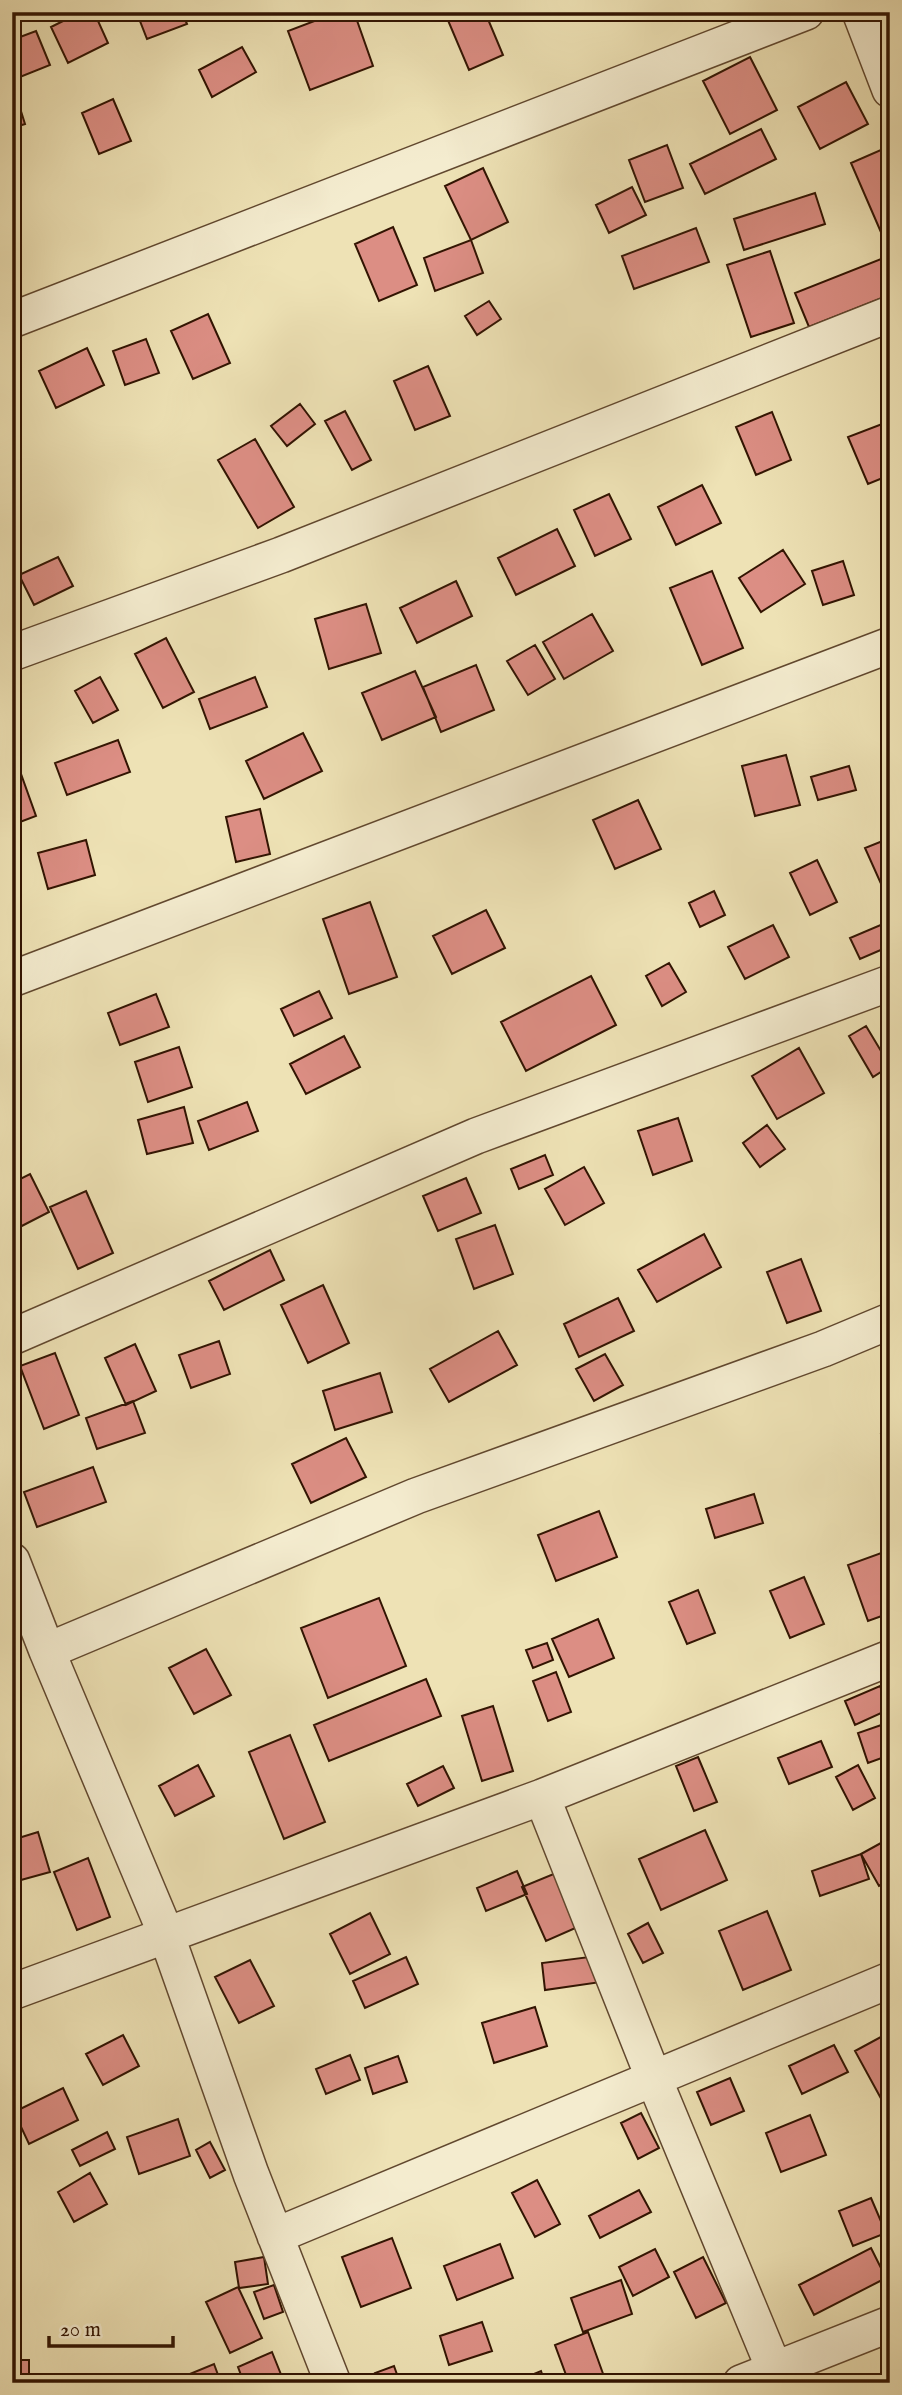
<svg xmlns="http://www.w3.org/2000/svg" width="902" height="2395" font-family="'IM FELL English',serif">
<rect width="100%" height="100%" fill="#eee2b5"/>
<filter id="stains"><feTurbulence type="fractalNoise" baseFrequency=".00286" numOctaves="4"/><feColorMatrix values="0 0 0 0 .2 0 0 0 0 .09 0 0 0 0 .02 0 0 0 .5 -.17"/></filter>
<radialGradient id="worn" r=".72"><stop offset=".6" stop-color="#630" stop-opacity="0"/><stop offset="1" stop-color="#630" stop-opacity=".3"/></radialGradient>
<path fill="#dc8e84" stroke="#321402" stroke-width="2" d="M81,12H94L108,43L68,63L51,27Z
M163,12H182L187,24L147,39L140,21Z
M338,12H354L373,66L310,90L288,31Z
M461,12H485L503,55L469,70L447,18Z
M36,31L50,65L15,79L12,72V40Z
M242,47L256,72L212,97L199,70Z
M750,57L777,110L730,134L703,81Z
M846,82L868,124L820,149L798,107Z
M15,92L25,124L12,128V93Z
M113,99L131,141L99,154L82,113Z
M761,129L776,159L705,194L690,164Z
M667,145L683,188L645,202L629,160Z
M890,146V253L851,163Z
M483,168L508,222L471,240L445,186Z
M632,187L646,215L609,233L596,205Z
M815,193L825,224L744,250L734,219Z
M393,227L417,285L379,301L355,244Z
M696,228L709,262L634,289L622,256Z
M471,240L483,273L435,291L424,258Z
M770,251L794,323L751,337L727,265Z
M881,259L890,281V295L809,327L795,293Z
M489,301L501,319L477,335L465,316Z
M208,314L230,363L193,379L171,331Z
M146,339L159,373L125,385L113,351Z
M87,348L104,385L56,408L39,371Z
M428,366L450,416L415,430L394,381Z
M300,404L315,424L287,446L271,426Z
M345,411L371,460L352,470L325,421Z
M772,412L791,460L756,475L736,427Z
M890,421V475L868,484L848,437Z
M255,439L294,507L258,528L218,460Z
M702,485L721,523L676,545L658,507Z
M609,494L631,539L595,556L574,510Z
M557,529L575,566L516,595L498,558Z
M783,550L805,584L761,612L739,578Z
M58,557L73,586L34,605L19,575Z
M843,561L854,595L823,605L812,571Z
M712,571L743,648L702,665L670,588Z
M456,581L472,616L417,643L400,608Z
M366,604L381,653L329,669L315,619Z
M592,614L613,651L564,679L543,642Z
M166,638L194,692L163,708L135,654Z
M535,645L555,679L528,695L507,661Z
M476,665L494,710L441,732L423,687Z
M415,671L436,717L382,740L362,693Z
M100,677L118,710L93,723L75,691Z
M255,677L267,707L210,729L199,699Z
M303,733L322,771L264,799L246,761Z
M118,740L130,772L67,795L55,763Z
M786,755L800,805L755,816L742,766Z
M16,760L36,816L12,825V762Z
M849,766L856,790L818,800L811,777Z
M638,800L661,849L615,869L593,820Z
M260,809L270,854L236,862L226,817Z
M890,838V893L886,895L865,848Z
M86,840L95,875L48,889L38,853Z
M817,860L837,902L810,915L790,873Z
M714,891L725,915L700,927L689,903Z
M370,902L397,977L349,994L323,919Z
M486,910L505,948L452,974L433,936Z
M890,921V946L860,959L850,938Z
M773,925L789,957L745,979L728,947Z
M669,963L686,992L662,1006L646,976Z
M591,976L616,1025L526,1071L501,1022Z
M319,991L332,1018L294,1036L281,1009Z
M156,994L169,1027L120,1045L108,1013Z
M866,1026L890,1066L873,1077L849,1036Z
M344,1036L360,1067L306,1094L290,1064Z
M179,1047L192,1087L148,1102L135,1062Z
M799,1048L824,1093L777,1119L752,1076Z
M247,1102L258,1131L209,1150L198,1121Z
M184,1107L193,1143L147,1154L138,1120Z
M678,1118L692,1161L653,1175L638,1131Z
M767,1125L785,1149L760,1167L743,1143Z
M545,1155L553,1175L519,1189L511,1169Z
M584,1167L604,1203L565,1225L545,1189Z
M30,1174L49,1212L12,1231V1183Z
M466,1178L481,1213L438,1231L423,1196Z
M86,1191L113,1253L78,1269L50,1207Z
M495,1225L513,1274L474,1289L456,1239Z
M704,1234L721,1267L657,1302L638,1270Z
M270,1250L284,1280L224,1310L209,1281Z
M801,1259L821,1311L787,1323L767,1272Z
M323,1285L349,1343L308,1363L281,1305Z
M618,1298L634,1331L579,1357L564,1324Z
M498,1331L517,1365L449,1402L430,1369Z
M219,1341L230,1374L191,1388L179,1355Z
M135,1344L156,1391L126,1405L105,1358Z
M55,1353L79,1415L44,1429L20,1366Z
M605,1354L623,1385L594,1401L576,1369Z
M380,1373L392,1412L335,1430L323,1391Z
M133,1401L145,1433L97,1449L86,1418Z
M890,1431V1466L881,1434Z
M346,1438L366,1477L311,1503L292,1464Z
M93,1467L106,1502L37,1527L24,1492Z
M754,1494L763,1523L715,1538L706,1509Z
M599,1511L617,1557L556,1581L538,1535Z
M884,1552L890,1570V1613L868,1621L848,1565Z
M804,1577L824,1624L790,1638L770,1591Z
M698,1590L715,1633L687,1644L669,1602Z
M379,1598L406,1666L328,1698L301,1628Z
M598,1619L614,1658L569,1677L552,1639Z
M547,1643L553,1660L533,1668L526,1650Z
M206,1649L231,1695L194,1714L169,1668Z
M556,1672L571,1712L548,1721L533,1681Z
M426,1679L441,1716L329,1761L314,1725Z
M880,1686L890,1709L855,1725L845,1701Z
M493,1706L513,1771L482,1781L462,1716Z
M890,1722V1755L868,1763L858,1733Z
M290,1735L325,1822L284,1839L249,1752Z
M821,1741L832,1767L789,1784L778,1758Z
M698,1757L717,1802L694,1811L676,1766Z
M198,1765L214,1796L175,1816L159,1786Z
M858,1765L875,1798L853,1810L836,1777Z
M443,1766L454,1788L418,1806L407,1784Z
M705,1830L727,1880L661,1910L639,1859Z
M38,1832L50,1872L21,1880L12,1849V1840Z
M890,1838V1880L879,1886L861,1854Z
M861,1854L869,1879L820,1896L812,1871Z
M88,1858L110,1917L77,1930L54,1872Z
M517,1871L527,1894L486,1911L477,1888Z
M556,1873L580,1926L546,1941L522,1887Z
M767,1911L791,1970L743,1990L719,1931Z
M370,1913L390,1954L350,1974L330,1934Z
M648,1923L663,1953L643,1963L628,1934Z
M597,1956L601,1982L545,1990L542,1963Z
M406,1957L418,1984L365,2008L353,1981Z
M250,1960L274,2006L239,2023L215,1977Z
M535,2007L547,2046L494,2063L482,2023Z
M890,2032V2115L855,2051Z
M123,2035L139,2066L103,2085L86,2054Z
M834,2045L848,2072L802,2094L789,2066Z
M350,2055L360,2080L326,2094L316,2069Z
M398,2056L407,2082L373,2094L365,2068Z
M730,2078L744,2111L711,2125L697,2092Z
M63,2088L78,2120L29,2144L14,2112Z
M641,2113L659,2148L638,2159L621,2123Z
M810,2115L826,2155L781,2172L766,2133Z
M178,2119L190,2156L139,2174L127,2137Z
M107,2132L115,2149L80,2166L72,2150Z
M210,2142L225,2170L210,2178L196,2150Z
M90,2173L107,2204L74,2222L58,2192Z
M537,2180L560,2224L535,2237L512,2193Z
M639,2190L651,2212L600,2238L589,2216Z
M871,2198L886,2233L853,2246L839,2211Z
M392,2238L411,2288L361,2307L342,2257Z
M500,2244L513,2278L457,2300L444,2266Z
M871,2248L886,2278L814,2315L799,2285Z
M655,2249L669,2277L633,2296L619,2267Z
M264,2257L268,2284L239,2288L235,2262Z
M703,2257L726,2303L696,2318L674,2272Z
M621,2280L632,2314L583,2332L571,2298Z
M274,2285L283,2312L264,2319L254,2292Z
M238,2287L262,2338L230,2353L206,2302Z
M482,2322L492,2351L449,2365L440,2336Z
M588,2332L606,2382L569,2383L555,2345Z
M272,2352L284,2382L244,2383L238,2367Z
M12,2360H29V2383H12Z
M214,2364L221,2383H168Z
M394,2366L400,2383H379L375,2373Z
M541,2371L545,2383H512Z"/>
<g fill="none" stroke-linecap="round" stroke-linejoin="round">
<g stroke="#61482f" stroke-width="38">
<path id="street" d="M860,12L890,90
M12,320L806,12
M12,653L281,555L890,314
M12,979L890,645
M12,1337L476,1136L890,983
M12,1561L47,1651L166,1934L251,2174L333,2383
M47,1651L416,1496L823,1349L890,1321
M542,1797L654,2079L780,2383
M12,1992L542,1797L890,1658
M275,2236L890,1980
M741,2383L890,2324"/>
</g>
<use href="#street" stroke="#f4eccf" stroke-width="35"/>
</g>
<rect width="902" height="2395" fill="none" stroke="#eee2b5" stroke-width="42"/>
<rect x="14" y="14" width="874" height="2367" fill="none" stroke="#321402" stroke-width="3.5"/>
<rect x="21" y="21" width="860" height="2353" fill="none" stroke="#321402" stroke-width="2"/>
<path d="M49 2336v10h124v-10" fill="none" stroke="#321402" stroke-width="3.5"/>
<text x="60" y="2336" font-size="21" fill="#321402" stroke="#f4eccf" stroke-width="5" paint-order="stroke">20 m</text>
<rect width="100%" height="100%" filter="url(#stains)"/>
<rect width="100%" height="100%" fill="url(#worn)"/>
</svg>
